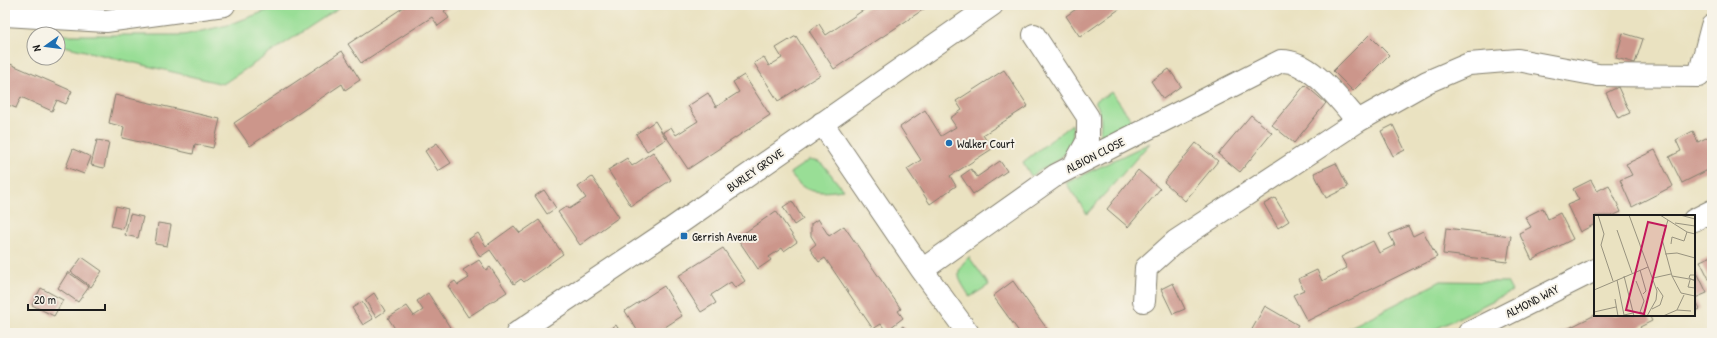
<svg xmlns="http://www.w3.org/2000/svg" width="1717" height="338" font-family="'Patrick Hand',sans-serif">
<rect width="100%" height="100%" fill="#f7f3e8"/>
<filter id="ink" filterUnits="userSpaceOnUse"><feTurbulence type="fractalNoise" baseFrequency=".025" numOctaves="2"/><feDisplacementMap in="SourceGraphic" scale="8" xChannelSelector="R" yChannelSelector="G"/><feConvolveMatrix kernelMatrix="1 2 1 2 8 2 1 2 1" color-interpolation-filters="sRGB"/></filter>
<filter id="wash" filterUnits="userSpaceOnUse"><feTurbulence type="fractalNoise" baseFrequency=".012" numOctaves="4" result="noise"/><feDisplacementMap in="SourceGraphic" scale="16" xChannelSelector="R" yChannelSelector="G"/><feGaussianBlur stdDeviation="0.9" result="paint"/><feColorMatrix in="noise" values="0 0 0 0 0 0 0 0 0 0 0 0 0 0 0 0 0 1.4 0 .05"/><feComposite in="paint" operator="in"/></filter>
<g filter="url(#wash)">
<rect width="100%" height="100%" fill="#eae2c1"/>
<path fill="#99de96" stroke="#5a7d59" d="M282,5H343L223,84L60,45V35H184L228,25Z
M1112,92L1132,121L1099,137C1102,124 1102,113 1095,101Z
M1072,124C1078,155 1053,162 1031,176L1023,162Z
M1150,143L1087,214L1066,183Z
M809,160L819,162L826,168L843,190C819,193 804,195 790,173Z
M969,257L989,285L970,297C959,279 952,273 969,257Z
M1441,281L1507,282L1512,291L1428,333H1339Z"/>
<g id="blocks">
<path fill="#cc968b" d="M407,5H453L444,11L449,18L438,26L432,17L361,63L348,44Z
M871,5H930L834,69L809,31L819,24L826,35Z
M1082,5H1125L1080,37L1066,16Z
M1623,33L1643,39L1635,63L1616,58Z
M1369,35L1389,55L1353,91L1333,71Z
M796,36L820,75L778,101L754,63L764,57L769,66L782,58L776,48Z
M342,51L360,80L345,90L342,84L250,146L234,123Z
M8,63L72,91L66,104L57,100L52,111L21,97L16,108L8,105L5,111V69Z
M1169,69L1181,86L1163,99L1151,81Z
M1004,70L1028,106L983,135L992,149L950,176L956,186L930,204L907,169L921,160L900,127L925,110L941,136L956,127L950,118L962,110L956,101Z
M744,75L770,115L688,169L663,132L671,127L676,135L698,121L688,106L708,93L716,107L739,92L733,82Z
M1305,85L1326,103L1294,143L1272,125Z
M1618,87L1630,113L1618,118L1606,93Z
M115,95L220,119L213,148L195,144L193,154L122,138L124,127L109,123Z
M1251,115L1272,133L1240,172L1218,154Z
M655,121L666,139L647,151L636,134Z
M1393,125L1405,150L1393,156L1381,131Z
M1693,131L1698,142L1710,136L1712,141V168L1682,183L1669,157L1681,151L1676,140Z
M97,140L109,142L104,168L91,165Z
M437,143L451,163L438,171L425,151Z
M1196,143L1218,161L1185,201L1164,182Z
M73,149L91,157L84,174L66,167Z
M1655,150L1673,186L1632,207L1620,180L1632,175L1626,164Z
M653,152L671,180L631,206L608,170L627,158L632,166Z
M1000,161L1007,171L973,194L961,176L971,169L977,177Z
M1336,163L1348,187L1326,198L1314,173Z
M1138,170L1160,189L1128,227L1107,209Z
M592,177L619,217L580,245L558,212L567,206L569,209L586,198L578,187Z
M1591,180L1597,191L1609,185L1621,212L1612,216H1595V224L1580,232L1567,205L1579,200L1573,189Z
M544,190L556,208L547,214L535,196Z
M1275,198L1289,221L1278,228L1264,204Z
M792,201L803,219L794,225L783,207Z
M116,206L128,209L123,229L111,226Z
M1543,208L1548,219L1560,213L1573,239L1532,260L1519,233L1531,227L1525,217Z
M776,211L797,242L784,251L782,248L769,257L771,260L758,269L737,238Z
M130,214L143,217L138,238L125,235Z
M818,219L829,236L844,226L901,309L898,311L903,318L886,331L881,324L873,329L825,258L819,262L810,249L816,244L811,236V224Z
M539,220L563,254L524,282L521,279L514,284L490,250L480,257L469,239L478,233L486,246L514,226L520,233Z
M158,223L171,225L167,246L155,244Z
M1408,226L1413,236L1423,231L1437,257L1307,321L1293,295L1304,290L1298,279L1317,270L1322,281L1347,268L1341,257L1373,241L1379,253L1395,245L1389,234Z
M1446,228L1511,236L1507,262L1443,254Z
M723,248L745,281L735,288L731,282L711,295L716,303L701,312L678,276Z
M1712,256V285L1700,261Z
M82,257L102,271L91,287L71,272Z
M479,260L486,270L490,267L507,292L468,317L448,286L455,281L458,285L469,278L463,270Z
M1694,266L1707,293L1695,298L1700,309L1694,312Z
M68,272L89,287L78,302L58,288Z
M1013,281L1032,308L1050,333H1020L993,296Z
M1173,283L1185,309L1173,314L1161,289Z
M664,286L682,316L656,333H639L625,311Z
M41,288L63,300L54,316L32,305Z
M374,293L385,311L376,317L365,300Z
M428,293L453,332L398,333L388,318L407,306L414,316L423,310L417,301Z
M362,302L373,319L363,325L352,308Z
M1265,306L1298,325L1293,333H1250Z
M1595,315H1649L1652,321L1640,327L1643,333H1559Z
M616,325L621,333H603Z
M903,326L908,333H893Z"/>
</g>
</g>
<g filter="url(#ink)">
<use href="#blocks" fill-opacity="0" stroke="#837f6e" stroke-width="1"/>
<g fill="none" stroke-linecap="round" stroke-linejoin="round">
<g stroke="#837f6e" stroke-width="24">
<path id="minor" d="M5,15L106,21L224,5
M1034,35L1088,117V140L1074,165
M822,123L922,270L968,333
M1694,220L1712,211
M922,270L1056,175L1281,61C1311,60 1339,100 1358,121
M1144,301L1146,268L1176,241L1358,121L1427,82L1469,64L1518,60L1598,75L1699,76L1712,26
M517,333L664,234L992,5
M1469,333L1595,270"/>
</g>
<use href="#minor" stroke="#fff" stroke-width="22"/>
</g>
</g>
<g fill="#1f6fb2" stroke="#f7f3e8" stroke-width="1.5">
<circle cx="949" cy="143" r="4"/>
<rect x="680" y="232" width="8" height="8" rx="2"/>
</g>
<g text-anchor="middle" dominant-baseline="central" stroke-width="4" stroke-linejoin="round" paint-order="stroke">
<g font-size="12" fill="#1c1c1c" stroke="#f7f3e8" text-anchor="start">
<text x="957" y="143">Walker Court</text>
<text x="692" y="236">Gerrish Avenue</text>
</g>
<g font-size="12" fill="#1c1c1c" stroke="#f7f3e8">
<text transform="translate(1095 155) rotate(-27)">ALBION CLOSE</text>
<text transform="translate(755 170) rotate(-35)">BURLEY GROVE</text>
<text transform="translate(1532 301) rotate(-27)">ALMOND WAY</text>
</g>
</g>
<g transform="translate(1594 215)">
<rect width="101" height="101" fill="#eae2c1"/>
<path fill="none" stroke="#98937f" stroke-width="1" d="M4,0L10,19L7,30L19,66M35,0L63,76L62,85L53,101M66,0L93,17L101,19M86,0L101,4M74,5L68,24L78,61L87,78L101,81M81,8L101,11M23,15L38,58M77,29L78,22L90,26L93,17M71,39L83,38L101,43M46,55L52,76L49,79M30,61L40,101M78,61L101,65M59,63L77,59M23,65L30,100L39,98M96,65L94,72L101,73M42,66L50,86L46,97L53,101M101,66L95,63L96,60H101M0,75L54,52M21,84L24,101M58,94L66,90L69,81L63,72M83,95L97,96M0,97L22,92M69,101L83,95L90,80"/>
<path fill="#c2185b" fill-opacity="0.15" stroke="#c2185b" stroke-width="2" d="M54,7L72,11L50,99L32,95Z"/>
<rect width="101" height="101" fill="none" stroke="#1c1c1c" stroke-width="2"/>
</g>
<rect width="1717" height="338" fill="none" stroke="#f7f3e8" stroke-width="20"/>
<g transform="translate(46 46) rotate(256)"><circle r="19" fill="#f7f3e8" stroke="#9f9d96"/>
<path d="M0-3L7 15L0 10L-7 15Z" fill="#1f6fb2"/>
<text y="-6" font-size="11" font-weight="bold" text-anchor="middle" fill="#1c1c1c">N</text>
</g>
<path d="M28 304v6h77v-6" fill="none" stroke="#1c1c1c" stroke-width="2"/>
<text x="34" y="304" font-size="12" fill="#1c1c1c" stroke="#f7f3e8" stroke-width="3" paint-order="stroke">20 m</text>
</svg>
